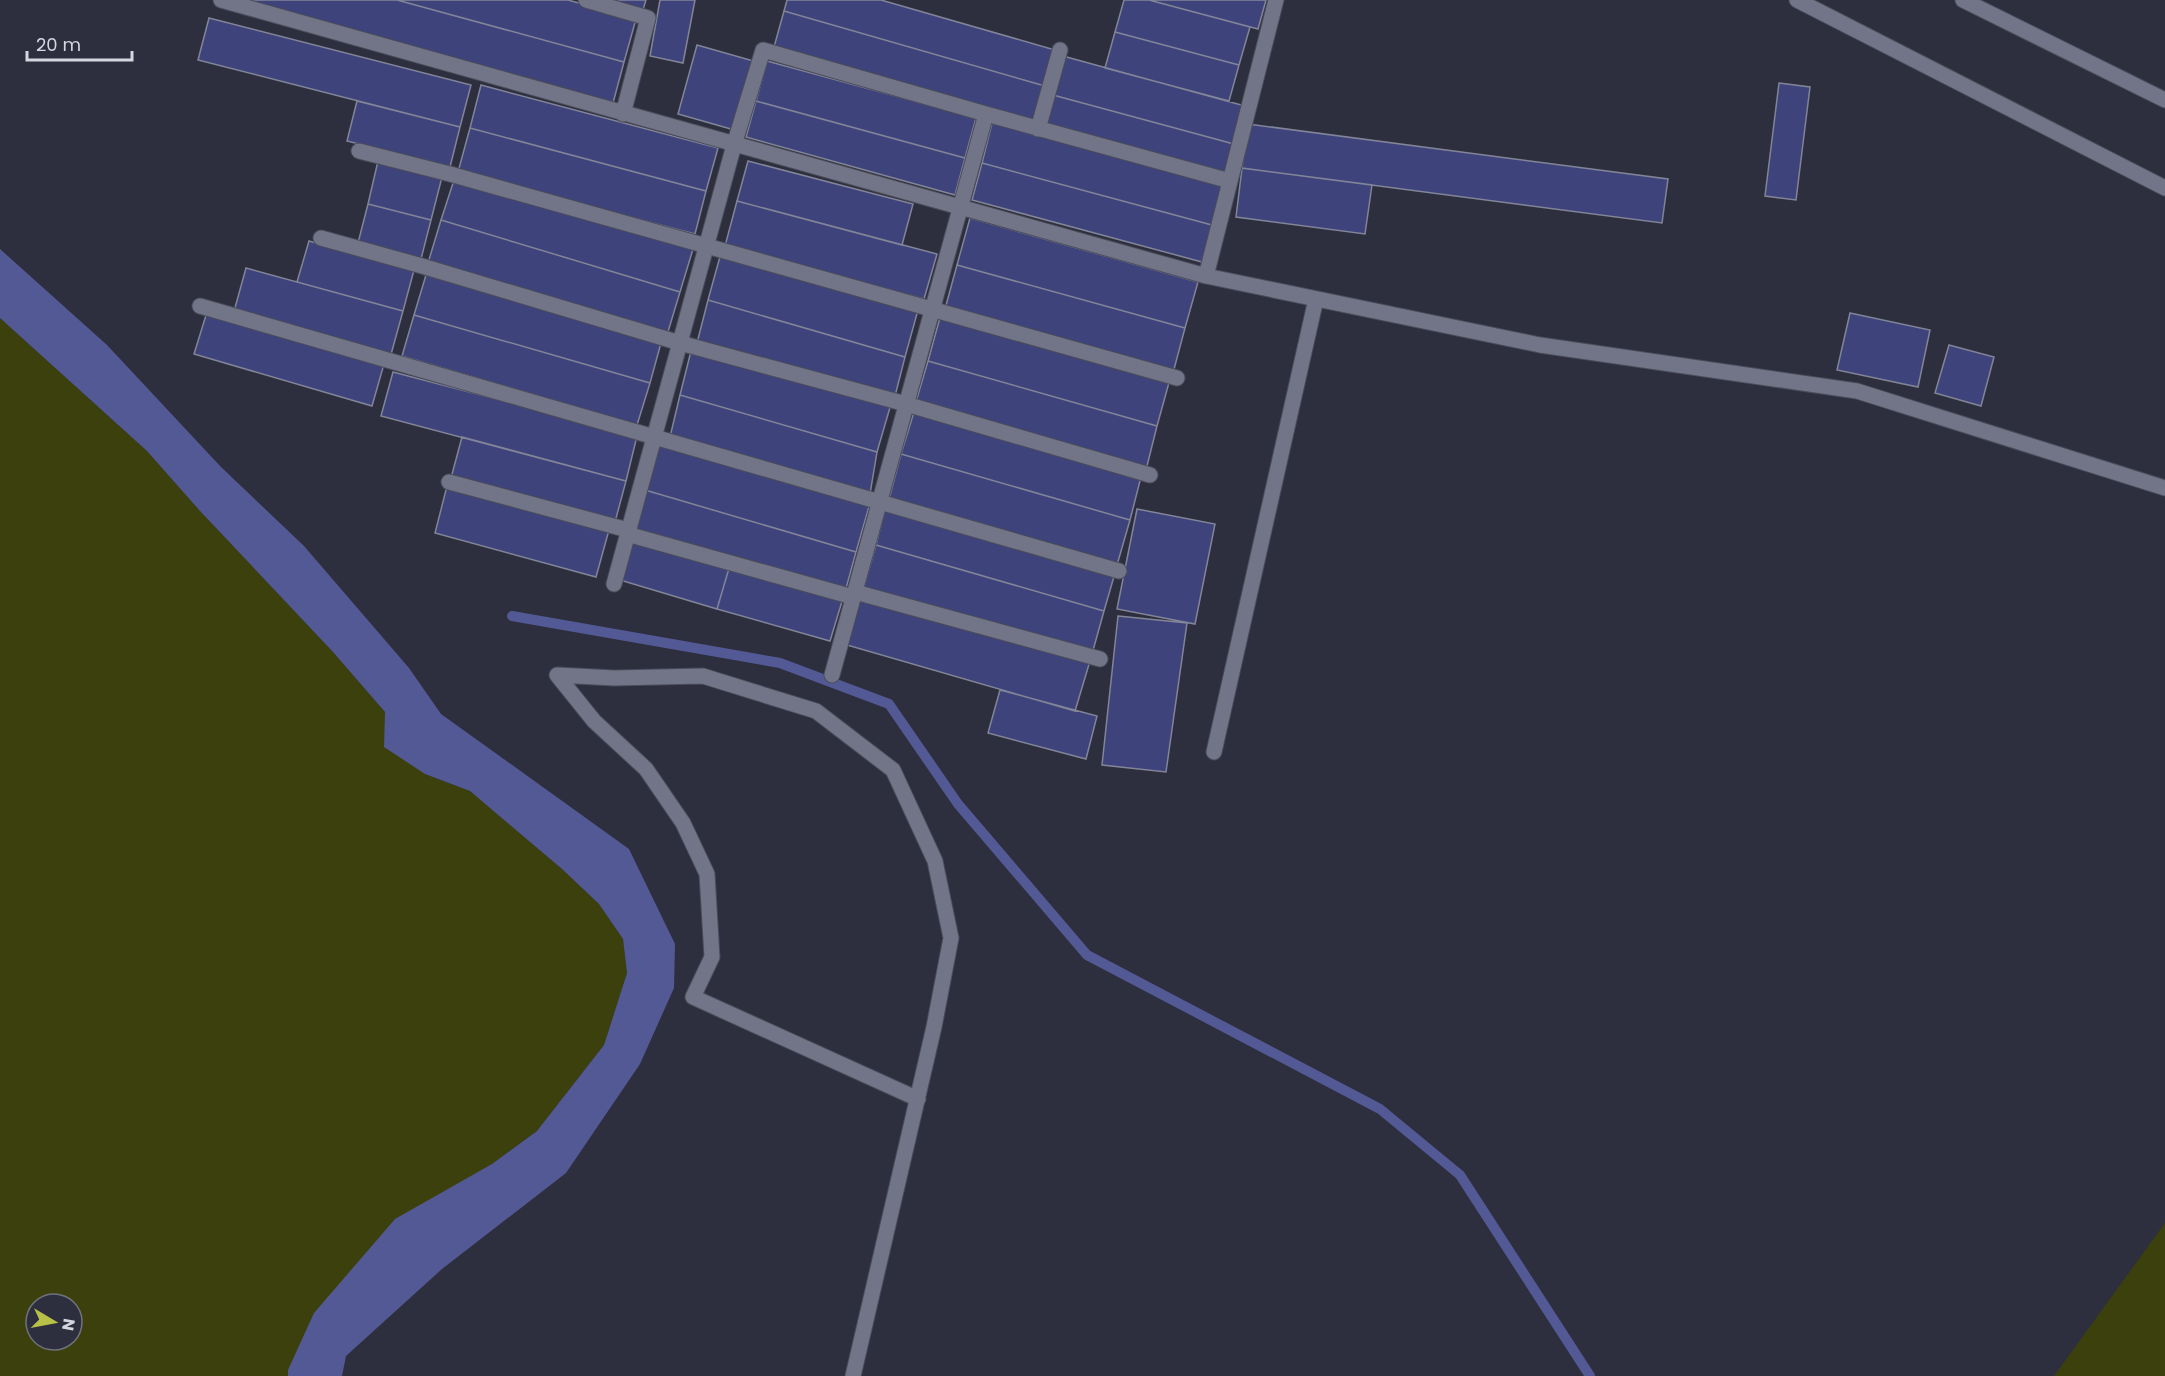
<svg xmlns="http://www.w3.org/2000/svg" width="2165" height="1376" font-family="Poppins,sans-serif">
<rect width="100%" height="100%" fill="#2d2f3e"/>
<path fill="#3c400d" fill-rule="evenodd" d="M0,318L147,451L200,511L333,652L385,712L425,774L470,791L562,869L599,904L623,939L627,973L604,1045L537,1131L492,1164L288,1370V1376H0ZM36,1304H72V1340H36Z
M2165,1223V1376H2054Z"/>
<path fill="#535994" d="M0,249L107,345L221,467L304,546L409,668L441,714L629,849L675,944L674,988L640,1064L566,1173L442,1269L346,1356L342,1376H288V1370L314,1313L395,1219L492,1164L537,1131L604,1045L627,973L623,939L599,904L562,869L470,791L425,774L384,747L385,712L333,652L200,511L147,451L0,318Z"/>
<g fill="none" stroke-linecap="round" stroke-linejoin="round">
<path stroke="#535994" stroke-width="10" d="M512,616L780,663L889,704L958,804L1087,955L1380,1109L1460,1175L1590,1376"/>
</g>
<path fill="#3e437c" stroke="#828597" stroke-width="1.5" d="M235,0H397L624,62L613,103Z
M397,0H568L636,19L624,62Z
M598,0H646L642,13Z
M660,0H695L683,63L650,56Z
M787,0H881L1055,50L1045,86L784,11Z
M1124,0H1149L1250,27L1239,65L1115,32Z
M1149,0H1266L1258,29Z
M784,11L1045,86L1035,122L774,47Z
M209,18L471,85L460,127L198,60Z
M1115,32L1239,65L1229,101L1105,68Z
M697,45L757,62L738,131L678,114Z
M1063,56L1245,106L1234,144L1053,95Z
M767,61L976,118L965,158L756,101Z
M1779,83L1810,87L1796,200L1765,196Z
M481,85L718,148L706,191L470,128Z
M1053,95L1234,144L1225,178L1043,130Z
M357,101L460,127L450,167L347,141Z
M756,101L965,158L955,195L746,137Z
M993,119L1224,182L1212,225L982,163Z
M1248,124L1668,179L1662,223L1242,168Z
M470,128L706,191L695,234L458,172Z
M378,161L442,177L431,220L368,204Z
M748,161L913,204L902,245L737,201Z
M982,163L1212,225L1202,262L972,200Z
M1242,168L1372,185L1365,234L1236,217Z
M455,177L693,249L680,292L441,220Z
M737,201L937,254L924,299L725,246Z
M368,204L431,220L421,259L358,243Z
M970,218L1198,282L1185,328L957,265Z
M441,220L680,292L667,335L428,263Z
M309,241L414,270L403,311L297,282Z
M721,253L918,310L905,357L708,300Z
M957,265L1185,328L1173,373L945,309Z
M246,268L403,311L390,358L233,315Z
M426,275L661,343L650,383L414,315Z
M708,300L905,357L895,396L697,343Z
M207,312L384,364L372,406L194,354Z
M1850,313L1930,330L1918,387L1837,370Z
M941,314L1170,379L1157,426L928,361Z
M414,315L650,383L637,425L402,356Z
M1949,345L1994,357L1981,406L1935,393Z
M691,351L891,404L877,452L680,395Z
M928,361L1157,426L1146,470L915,405Z
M393,372L637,436L626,481L381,416Z
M680,395L877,452L870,494L670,437Z
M914,412L1141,477L1130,520L901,454Z
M462,437L626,481L615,522L451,478Z
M660,442L870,503L856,552L645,490Z
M901,454L1130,520L1117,565L889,499Z
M447,486L609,530L596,577L435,533Z
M645,490L856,552L845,592L634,534Z
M886,505L1115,573L1104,611L876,545Z
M1137,509L1215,524L1195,624L1117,609Z
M633,537L730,565L717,609L620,580Z
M876,545L1104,611L1092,654L863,590Z
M730,565L843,598L830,641L717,609Z
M861,597L1090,661L1075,711L847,645Z
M1118,616L1187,623L1166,772L1102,765Z
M1000,690L1097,716L1086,759L988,733Z"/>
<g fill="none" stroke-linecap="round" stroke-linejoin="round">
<g stroke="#4a4c59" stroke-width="17">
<path id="service" d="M221,0L1206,276L1540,345L1857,391L2165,488
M586,0L648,18L623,114
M986,114L1230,181
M1038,129L1060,50
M359,151L450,174L1177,378
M321,238L422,266L680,343L906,404L1150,475
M1206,276L1276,0
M200,306L1119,571
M449,482L628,530
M627,534L853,597
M614,584L734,145L763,50L986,114L832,675
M855,592L1100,659
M1214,752L1316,299
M853,1376L934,1027L951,938L935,861L893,770L816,711L703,676L614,678L557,675L594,721L646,769L683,823L707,874L712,957L693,997L918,1099"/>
</g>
<g stroke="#4a4c59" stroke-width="17">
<path id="minor" d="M1797,0L2165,188
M1963,0L2165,100"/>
</g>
<use href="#service" stroke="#727587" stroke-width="15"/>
<use href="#minor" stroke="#727587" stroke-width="15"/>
</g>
<g transform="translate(54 1322) rotate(100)"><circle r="28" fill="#2d2f3e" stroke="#70727f" stroke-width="1.5"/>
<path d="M0-4.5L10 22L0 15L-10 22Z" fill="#b7c148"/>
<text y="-9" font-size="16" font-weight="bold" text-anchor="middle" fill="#d4d6e0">N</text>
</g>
<path d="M27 51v9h105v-9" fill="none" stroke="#d4d6e0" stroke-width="3"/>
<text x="36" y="51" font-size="18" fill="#d4d6e0" stroke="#2d2f3e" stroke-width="4.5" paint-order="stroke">20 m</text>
</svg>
